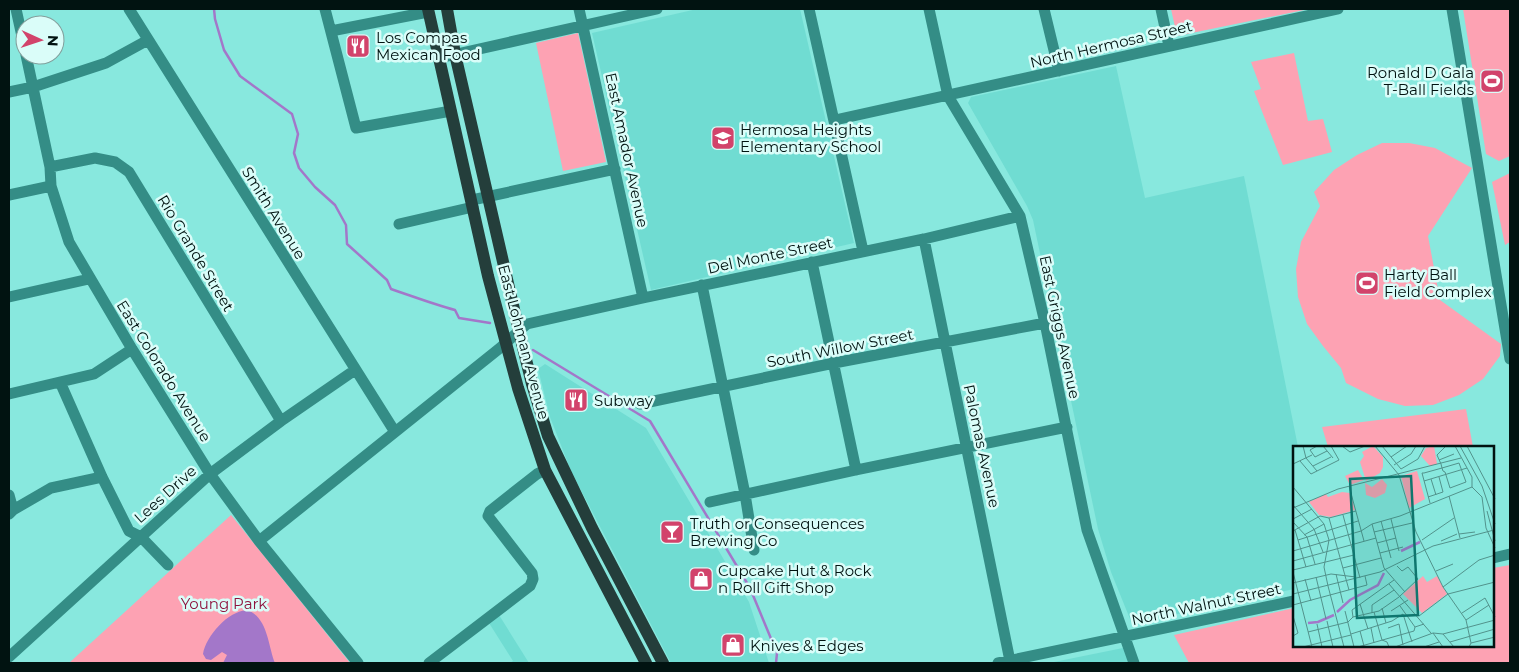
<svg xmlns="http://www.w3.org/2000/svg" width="1519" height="672" font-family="Montserrat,sans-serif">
<rect width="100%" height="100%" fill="#88e8de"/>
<path fill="#70dcd2" d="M697,9H800L854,243L651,290L592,33Z
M1116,66L1145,198L1244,176L1298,447H1294V589L1136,623L1131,622L1130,619L1111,572L1098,529L1033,220L1027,206L968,103L971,97Z
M545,364L646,428L749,602L769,663H671L571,471L550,417L538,369Z
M499,615L529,663H510L513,661L489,623Z
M1123,648L1129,663H1049Z"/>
<path fill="#fda2b3" d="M1171,9H1309L1177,36Z
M1463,9H1510V156L1499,161L1486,154Z
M578,33L606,162L563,171L536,43Z
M1294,53L1308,121L1323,119L1332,152L1283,165L1254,91L1261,89L1251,62Z
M1382,143H1409L1435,148L1472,168L1428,236L1440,300L1501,344L1500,356L1483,379L1459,395L1433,405L1405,406L1378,399L1346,383L1341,368L1323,346L1307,324L1298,297L1296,269L1301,242L1320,206L1314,192L1334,170L1357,155Z
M1510,173V242L1505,245L1492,182Z
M1466,409L1473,447H1328L1322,427Z
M231,515L350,663H69Z
M1510,565V663H1189L1174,635L1294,608V646H1493V568Z"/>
<path fill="#a377c9" d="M247,610C268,617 268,646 275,663H223L227,655L222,652L211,660L206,659L203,654C206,636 228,611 247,610Z"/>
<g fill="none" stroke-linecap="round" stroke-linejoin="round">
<path stroke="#a377c9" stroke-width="2.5" d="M214,9L215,19L224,50L240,76L292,114L298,134L294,153L299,168L315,187L335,205L346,225L347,244L387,280L391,289C412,296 433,304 455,310L459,318L490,323
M533,350L650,421L750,588L777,653L776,663"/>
<path stroke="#348d86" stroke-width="11" d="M16,9L25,50
M129,9L395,432
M325,9L356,128L451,111
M579,9L643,298
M809,9L863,251
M929,9L948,96L1020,216L1045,323L1087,530L1134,663
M1044,9L1059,71
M1161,9L1169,46
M1452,9L1510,359
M331,31L428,12
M26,55L50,167L51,186L69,242L132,349L210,474L259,541L358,663
M439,58L657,9
M9,92L33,87L106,63L148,40
M835,120L1338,9
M50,167L95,158L115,162L129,172L281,421
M9,195L51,186
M472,200L615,169
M399,224L473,207
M924,239L1010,661
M812,262L856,470
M702,285L745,494L754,550
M9,297L89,279
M60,382L102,477L129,531L141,537L168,565
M9,394L94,374L132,349
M640,404L834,363L1045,323
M9,495L13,510L9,511
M710,502L856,470L1067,427
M9,514L13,510L51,488L102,477
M259,541L500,348L527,324L643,298L924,239L1020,216
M1493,558L1510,554
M9,657L210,474L281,421L355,370
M429,663L530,586L533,579L532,573L488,516L490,511L537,474L545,470
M998,663L1294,601"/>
<path stroke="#243e3b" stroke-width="12" d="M428,9L488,276L518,388L545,470L646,663
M447,9L455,54L519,331L532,384L548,436L592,528L663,663"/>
</g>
<defs>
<g id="restaurant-square" transform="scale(1.25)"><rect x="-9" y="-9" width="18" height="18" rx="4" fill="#d2436b" stroke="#dafdf9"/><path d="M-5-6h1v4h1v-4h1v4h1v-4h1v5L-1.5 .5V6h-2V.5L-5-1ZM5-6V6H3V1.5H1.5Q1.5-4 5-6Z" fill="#fff"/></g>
<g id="stadium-square" transform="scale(1.25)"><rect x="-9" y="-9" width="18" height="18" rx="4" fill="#d2436b" stroke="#dafdf9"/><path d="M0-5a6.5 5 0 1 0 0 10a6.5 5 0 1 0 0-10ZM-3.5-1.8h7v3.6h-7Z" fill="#fff"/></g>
<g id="school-square" transform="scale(1.25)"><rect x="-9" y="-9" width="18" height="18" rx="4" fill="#d2436b" stroke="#dafdf9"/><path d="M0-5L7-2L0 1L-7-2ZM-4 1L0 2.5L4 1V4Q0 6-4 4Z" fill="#fff"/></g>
<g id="bar-square" transform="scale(1.25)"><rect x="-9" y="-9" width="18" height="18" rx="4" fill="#d2436b" stroke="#dafdf9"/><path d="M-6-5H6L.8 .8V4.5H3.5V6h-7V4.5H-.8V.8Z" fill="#fff"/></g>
<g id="shop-square" transform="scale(1.25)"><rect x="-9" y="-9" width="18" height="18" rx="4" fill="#d2436b" stroke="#dafdf9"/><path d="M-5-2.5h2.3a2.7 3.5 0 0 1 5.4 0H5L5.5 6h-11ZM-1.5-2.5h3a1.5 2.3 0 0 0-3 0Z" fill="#fff"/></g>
</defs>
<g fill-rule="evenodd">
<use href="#restaurant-square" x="358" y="46"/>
<use href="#stadium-square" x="1492" y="81"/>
<use href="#school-square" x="723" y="138"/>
<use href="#stadium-square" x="1367" y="283"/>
<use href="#restaurant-square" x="576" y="400"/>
<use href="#bar-square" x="672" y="532"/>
<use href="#shop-square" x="701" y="579"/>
<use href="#shop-square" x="733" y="645"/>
</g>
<g text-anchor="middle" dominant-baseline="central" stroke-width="5" stroke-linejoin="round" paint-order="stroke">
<g font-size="15" fill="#011311" stroke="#dafdf9" text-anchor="start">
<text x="376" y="37">Los Compas<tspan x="376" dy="17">Mexican Food</tspan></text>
<text x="1474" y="72" text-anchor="end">Ronald D Gala<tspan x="1474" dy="17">T-Ball Fields</tspan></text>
<text x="740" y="129">Hermosa Heights<tspan x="740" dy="17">Elementary School</tspan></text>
<text x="1384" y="274">Harty Ball<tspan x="1384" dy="17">Field Complex</tspan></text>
<text x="594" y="400">Subway</text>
<text x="690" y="523">Truth or Consequences<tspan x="690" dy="17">Brewing Co</tspan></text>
<text x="718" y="570">Cupcake Hut &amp; Rock<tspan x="718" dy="17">n Roll Gift Shop</tspan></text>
<text x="750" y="645">Knives &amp; Edges</text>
</g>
<g font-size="15" fill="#011311" stroke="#dafdf9">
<text transform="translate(1111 44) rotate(-13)">North Hermosa Street</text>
<text transform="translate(627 150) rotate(78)">East Amador Avenue</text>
<text transform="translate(274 213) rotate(58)">Smith Avenue</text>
<text transform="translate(196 253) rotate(59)">Rio Grande Street</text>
<text transform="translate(770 255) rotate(-12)">Del Monte Street</text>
<text transform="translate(1060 327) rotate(78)">East Griggs Avenue</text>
<text transform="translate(524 342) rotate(75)">East Lohman Avenue</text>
<text transform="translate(840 348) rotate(-11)">South Willow Street</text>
<text transform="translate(164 371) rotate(58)">East Colorado Avenue</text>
<text transform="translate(982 446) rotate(78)">Palomas Avenue</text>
<text transform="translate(165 494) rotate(-42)">Lees Drive</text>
<text transform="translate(1206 604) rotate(-12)">North Walnut Street</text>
</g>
<g font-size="15" fill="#8f133e" stroke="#dafdf9">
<text x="224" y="603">Young Park</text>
</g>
</g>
<g transform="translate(1293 446)">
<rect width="201" height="201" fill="#88e8de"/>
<path d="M80,0L90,11V21L87,27L73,35L67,16L71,10L69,6ZM141,0L144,18L137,20L128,10L133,2ZM65,24L71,34L57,39L52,30ZM124,25L132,53L116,62L108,30ZM89,33L94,39L92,47L82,52L73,49L72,37L79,41ZM49,46L57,47L62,64L38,71L26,69L16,56L33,48L35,51ZM130,130L134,136L144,130L154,148L129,167L110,148Z" fill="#fda2b3"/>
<path fill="none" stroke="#a377c9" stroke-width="2.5" d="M108,105L127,96M44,166L57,154L85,139L91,127M15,177L25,176L41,169"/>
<path fill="none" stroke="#52938c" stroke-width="1" d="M10,0L13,12L24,25M24,0L17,4L22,11L34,5M30,0L40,12M49,0L57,6L72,0M82,0L106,29L123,86L150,141L173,174L178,197M89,0L108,23L125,13L132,0M162,0L179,31V41M167,0L189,40L202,78M174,0L202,53M98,11L114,0M146,14L161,8M7,15L18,28L46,14L38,0M0,18L19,9M101,19L118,8L123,0M20,20L38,11M138,33L143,49M131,35L174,22M56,40L71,95M0,41L31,78L36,94L31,121L35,140M179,41L189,51L193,82L202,102M156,50L167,92M135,51L150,46L146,31M137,57L129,27H131L149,22L166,17L173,36L157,42L152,26L150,25L149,22L148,18L144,9L153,0M0,59L21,83L30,106M0,62L45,43L168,12M194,65L202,95M50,69L67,132M36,72L56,144M0,73L19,63M98,73L106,105M88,75L98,112M0,76L14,91L22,118M79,78L91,122L112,146M2,84L13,121M0,85L27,70L36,72L63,65M81,86L119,77M166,88L182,86M11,89L31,78M5,94L65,75M129,94L161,72M148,95L164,88M84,97L103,92M0,105L68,85L79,78L107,70L179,41M87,107L110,101M0,115L83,92M50,122L88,112M0,124L61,109M143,125L160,118M0,126L19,201M43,128L50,157M23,131L33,173M12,133L18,155M0,137L38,128L63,131M96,138L138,187M35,140L51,201M150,141L186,114L202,109M0,148L87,126L140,100L201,84M67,158L75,183M0,159L74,139L72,130M107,160L122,181M89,162L93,177M52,165L61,201M98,165L115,154M81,166L89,194L94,196L96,201M79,167V159L101,144M169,167L192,152L202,171M0,170L5,187L0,190M126,170L155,148L202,136M60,171L59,164L101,134M173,174L196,159M34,175L40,201M24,178L29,201M78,182L81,197M95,182L106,178L110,199M67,185L71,200M15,186L55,176L60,171L86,165L106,151L125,133L115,121L109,125L104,120M140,187L150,201M58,188L99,175L110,168L119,196M150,188L161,201M157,196L202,183M10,201L58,189M65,201L121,185L122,181L131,178M102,201L140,187L150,188L202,174M131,201L146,196M176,201L178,197L202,191"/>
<path fill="#0f766e" fill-opacity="0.15" stroke="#0f766e" stroke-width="2.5" d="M118,30L125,169L64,172L57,33Z"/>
<rect width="201" height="201" fill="none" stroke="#011311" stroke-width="2.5"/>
</g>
<rect width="1519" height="672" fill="none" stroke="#011311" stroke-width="20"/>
<g transform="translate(40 40) rotate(93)"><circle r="24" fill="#dafdf9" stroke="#839f9c"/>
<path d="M0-4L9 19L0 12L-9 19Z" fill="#d2436b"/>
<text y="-8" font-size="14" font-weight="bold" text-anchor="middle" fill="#011311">N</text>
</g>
</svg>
